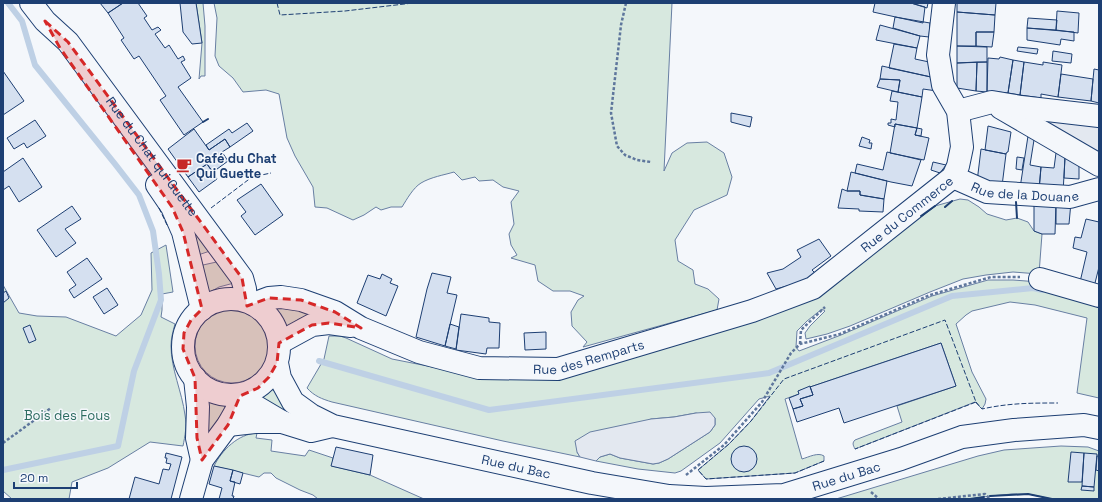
<svg xmlns="http://www.w3.org/2000/svg" width="1102" height="502" font-family="'Space Grotesk',sans-serif">
<rect width="100%" height="100%" fill="#f4f7fb"/>
<path fill="#d7e8df" stroke="#687fa3" d="M196,3H203L205,26V76H201L199,79L202,43Z
M214,3H672L664,171L672,153L687,143L707,142L724,153L732,177L727,195L694,210L675,240L678,261L693,270L695,284L708,289L719,299L717,310L583,347L587,342L572,326L571,312L578,300L584,296L570,291H553L538,281L535,265L511,258L517,255L511,245L509,234L514,224L511,202L519,191L503,187L493,180L479,181L475,177L462,180L454,172C444,175 431,177 421,183C413,188 407,199 402,207H391L381,210L376,207L364,215L353,220L327,208L315,207L313,187L295,156L287,138L279,94L266,90L243,92L233,78L219,66L215,56L217,18Z
M960,199L968,200L979,207L987,214L1006,220L1017,218L1028,222L1034,231L1042,234L1039,274L1013,272L986,275L963,279L930,292L850,326L827,334L806,339L805,333L810,326L825,311L822,309L807,321L797,331L796,347L799,351L841,335L932,296L988,280H1013L1039,282L1099,299V398L1077,393L1087,318L1035,305L1010,302L972,311L966,315L956,324L972,372L986,399L985,404L982,409L975,402L855,449C853,445 852,443 855,440L902,422L897,406L956,386L941,343L810,387L798,391L799,394L785,399L802,459C809,457 818,452 824,456V461L795,473L706,479L698,470L729,444L751,421L770,396L759,399L720,443L681,471L675,473L638,469L596,461L600,457L610,454L620,458L653,464L659,463L668,459L710,432L715,425V418L696,413L674,417L651,419L577,452L580,457L503,441L332,402C322,399 314,396 307,388L324,359L329,336H340L346,338L392,359L483,377L716,330L913,222L935,206Z
M190,223L213,250L198,255Z
M166,245L173,292L162,294V310L161,317L175,324C173,331 171,338 171,346C171,369 182,392 185,415C187,426 185,436 183,446L150,442L108,468L72,482L69,499H12L3,491V285L19,313L37,316L66,317L116,336L141,315L152,290L151,253Z
M221,261L234,283L219,287L210,292L208,291L201,268L203,265Z
M276,307L315,313L299,319L285,328L283,326L275,309Z
M195 346a37 37 0 1 1 74 0a37 37 0 1 1-74 0Z
M271,389L275,391L291,414L261,399Z
M207,398H211L226,407L210,433L208,435Z
M257,433L256,438L272,440L271,451L305,456L309,450L333,458L332,466L370,475L424,499H318L313,495L300,490L276,478L271,473H264L259,477L214,466C222,450 238,434 257,433Z
M1061,446L1088,447L1099,451V499H1052L1028,494H1012L990,496L970,499H836L978,456L1004,450Z"/>
<path fill="#e3e8f0" stroke="#687fa3" d="M1023,112L1099,126V158Z
M710,412L715,418V425L710,432L668,459L659,463L653,464L620,458L610,454L600,457L596,461L580,457L577,452L575,441L590,432L651,419L674,417L696,413Z"/>
<g fill="none" stroke-linecap="round" stroke-linejoin="round">
<path stroke="#bed0e5" stroke-width="6" d="M319,361L489,410L769,373L952,296L1033,288L1042,290
M3,470L118,446L134,371L161,300L159,274L153,231L139,195L115,164L35,65L22,21L8,3"/>
</g>
<path fill="#d5e0f0" stroke="#1d3f73" d="M100,3H123L108,13Z
M123,3H138L147,16L144,18L152,30L158,27L161,30L155,34L165,48L169,45L178,59L183,56L185,60L181,62L191,78L178,87L203,122L184,135L160,100L166,96L139,56L134,59L121,40L124,38L108,13Z
M180,3H196L202,43L192,44L183,32Z
M875,3H911L925,7L923,23L873,12Z
M911,3H928L927,8Z
M957,3H996L995,15L957,12Z
M1057,11L1079,13L1078,33L1056,30Z
M957,12L995,15L994,32H976V46H957Z
M895,17L930,23L929,37L920,36L893,28Z
M1028,18L1057,20L1056,30L1027,28Z
M880,25L920,36L917,48L876,40Z
M1027,28L1074,32V41L1061,39L1060,45L1027,40Z
M976,32H994L992,47L976,46Z
M894,44L917,48L915,59L934,63L931,77L889,68Z
M957,46L987,47V62L957,63Z
M1018,47L1038,49L1037,54L1017,51Z
M1053,51L1072,54L1071,63L1052,61Z
M1000,57L1013,60L1008,93L987,91L988,58L999,59Z
M1013,60L1024,62L1020,95L1008,93Z
M977,62L976,91L957,88V63Z
M977,62H987V92L976,91Z
M1024,62L1043,65V62L1062,65L1058,97L1041,94V98L1020,95Z
M882,66L931,77L937,91L923,89L922,97L898,92L900,80L880,79Z
M1094,69L1099,70V103L1091,101Z
M3,71L24,101L3,115Z
M1061,74L1093,79L1091,101L1058,97Z
M880,79L900,80L898,92L877,87Z
M892,91L922,97L917,128L895,124V127L888,125V123H891V119L896,120L898,102L890,101Z
M731,113L752,117L750,127L731,122Z
M35,120L46,136L27,148L24,143L14,149L7,138Z
M247,123L253,131L230,147L225,139L209,150L206,145L229,129L232,133Z
M895,124L917,128L915,135L929,138L924,160L890,153Z
M988,126L1011,132L1008,152H1007L1006,154L985,150Z
M917,128L922,129L921,136L915,135Z
M194,129L209,150L225,139L230,147L222,152L228,161L213,172L207,164L188,177L168,149Z
M1028,136L1034,140L1030,165L1041,167L1039,190L1020,188Z
M862,137L870,140L869,143H872L871,149L859,146Z
M981,149L1006,154L1002,186L977,182Z
M887,152L921,160L912,186L891,182L855,173L857,164L883,170Z
M1056,153L1065,157L1063,193L1039,190L1041,167L1054,168Z
M1017,157L1024,158L1022,170L1016,169Z
M1065,157L1079,165V179L1064,178Z
M23,158L42,187L19,202L9,186L3,190V172Z
M933,162L946,165L940,173L931,170Z
M207,164L217,179L199,192L188,177Z
M851,172L887,181L884,199L860,195V191H847Z
M261,184L283,215L255,235L241,216L246,212L237,200Z
M842,189L847,191H860V195L884,199L883,212L859,211V209L838,208Z
M1034,202H1056L1055,234H1042L1034,231Z
M1056,202H1071L1069,224H1056Z
M72,206L81,219L65,229L76,243L56,257L37,230Z
M1086,219L1099,222V267L1094,287L1080,282L1087,252L1073,248L1075,237L1081,238Z
M819,239L831,256L812,270L815,273L796,287L794,284L776,289L767,273L783,269L801,257L797,250Z
M87,258L102,279L74,298L69,290L76,285L67,272Z
M432,273L451,277L447,293L457,295L445,346L416,337L427,289Z
M382,274L392,279L390,283L398,286L386,316L357,303L368,275L380,279Z
M107,288L118,305L104,314L93,297Z
M6,291L9,298L3,303V293Z
M461,314L489,318V322L500,323L499,348H487L486,354L456,350Z
M450,324L459,327L456,349L445,346Z
M30,325L36,340L29,343L23,328Z
M546,332V349L525,350L524,333Z
M941,343L956,386L844,423L839,408L797,422L793,409L803,406L800,399L813,395L810,387Z
M810,386L813,395L800,399L803,406L793,409L789,398L799,394L798,391Z
M731 459a13 13 0 1 1 26 0a13 13 0 1 1-26 0Z
M336,447L373,455L370,475L331,466Z
M1071,452L1084,453L1082,482H1068Z
M166,453L182,457L171,499H129L135,477L159,484L163,469L169,470L171,464L166,463L167,458H165Z
M1084,453L1097,454L1094,487L1082,486Z
M1097,456H1099V471L1096,470Z
M214,466L233,470L230,481L235,482L232,496H234L233,499H219L222,488L209,484Z
M233,470L243,473L240,484L230,481Z
M1082,486L1094,487V491L1081,490Z"/>
<g fill="none" stroke-linecap="round" stroke-linejoin="round">
<g stroke="#1d3f73" stroke-width="24">
<g id="minor">
<path d="M1001,108L1099,165"/>
<path d="M958,111L992,102L1021,107L1099,116"/>
<path id="s1" d="M953,177L987,192L1070,197L1099,189"/>
<path d="M1040,279L1099,296"/>
<path id="s2" d="M253,304L269,298L281,297L301,300L335,312L361,328L419,352L479,368L558,369L752,311L813,288L953,177L958,166L962,147L958,111L943,85L938,55L944,3"/>
<path d="M279,343L312,325L329,323L351,326"/>
<path d="M195,378L198,407L197,438L202,460"/>
<path d="M228,425L255,422H282"/>
<path d="M191,499L202,460L228,425L236,411L240,396"/>
</g>
</g>
<g stroke="#1d3f73" stroke-width="24">
<g id="major">
<path id="s3" d="M31,3L45,21L68,42L242,278L245,289L246,299"/>
<path d="M157,185L172,207L183,232L202,309"/>
<circle cx="231" cy="347" r="48"/>
<path id="s4" d="M277,363L280,378L293,402L311,415L333,426L592,483L669,496L706,498L784,495L901,459L962,437L1014,430L1084,425L1099,428"/>
<path d="M244,395L255,406L282,422L311,431L332,426"/>
</g>
</g>
<path stroke="#5e769c" stroke-width="2.5" stroke-dasharray="3 2" stroke-linecap="butt" d="M626,3L621,25L611,113L617,146L625,155L637,160L651,162
M800,344L801,330L825,307
M3,443L51,408
M686,475L724,445L762,402L791,353L800,344L840,334L930,295L991,277H1020
M871,492L879,499
M938,499L985,494L990,499"/>
<use href="#minor" stroke="#f4f7fb" stroke-width="22"/>
<use href="#major" stroke="#f4f7fb" stroke-width="22"/>
<path stroke="#1d3f73" stroke-width="1" stroke-dasharray="5 2" stroke-linecap="butt" d="M277,3L280,15L345,11L413,3
M159,208L167,225
M211,208L252,177L271,173
M976,402L982,409C1009,403 1031,403 1058,403
M824,461L795,473L706,479L698,470L729,444L751,421L784,379L945,320L976,402L855,449"/>
<path stroke="#1d3f73" stroke-width="2" d="M203,122L208,119
M1016,202L1017,218
M945,207L952,201
M921,216L935,206
M990,496L1028,494L1052,499
M970,499L984,497"/>
</g>
<path fill="#d62828" fill-opacity="0.2" stroke="#d62828" stroke-width="3" stroke-dasharray="8 5" stroke-linejoin="round" d="M45,21L68,42L242,278L247,306L269,298L301,300L335,312L361,328L329,323L312,325L279,343L277,363L269,377L258,388L240,396L228,425L202,460L197,438L195,378L183,349L184,333L191,320L202,309L183,232L172,207L60,48Z"/>
<defs>
<g id="cafe-bare" transform="scale(1.2)"><path d="M-5.5-4.5H6V0H3Q3 3.5 0 3.5H-2.5Q-5.5 3.5-5.5 0ZM3-3.2v2h1.7v-2ZM-6 4.5H4V6H-6Z" fill="#c62828" stroke="#f4f7fb" stroke-width="2.5" paint-order="stroke"/></g>
</defs>
<g fill-rule="evenodd">
<use href="#cafe-bare" x="184" y="165"/>
</g>
<g text-anchor="middle" dominant-baseline="central" stroke-width="3" stroke-linejoin="round" paint-order="stroke">
<g font-size="13" fill="#1d3f73" stroke="#f4f7fb">
<text stroke="none"><textPath href="#s3" startOffset="196">Rue du Chat qui Guette</textPath></text>
<text stroke="none"><textPath href="#s1" startOffset="75">Rue de la Douane</textPath></text>
<text stroke="none"><textPath href="#s2" startOffset="707">Rue du Commerce</textPath></text>
<text stroke="none"><textPath href="#s2" startOffset="352">Rue des Remparts</textPath></text>
<text stroke="none"><textPath href="#s4" startOffset="277">Rue du Bac</textPath></text>
<text stroke="none"><textPath href="#s4" startOffset="613">Rue du Bac</textPath></text>
</g>
<g font-size="13" font-weight="bold" fill="#1d3f73" stroke="#f4f7fb" text-anchor="start">
<text x="196" y="158">Café du Chat<tspan x="196" dy="15">Qui Guette</tspan></text>
</g>
<g font-size="13" fill="#2c6c60" stroke="#f4f7fb">
<text x="67" y="415">Bois des Fous</text>
</g>
</g>
<rect width="1102" height="502" fill="none" stroke="#1d3f73" stroke-width="8"/>
<path d="M14 482v6h63v-6" fill="none" stroke="#1d3f73" stroke-width="2"/>
<text x="20" y="482" font-size="12" fill="#1d3f73" stroke="#f4f7fb" stroke-width="3" paint-order="stroke">20 m</text>
</svg>
